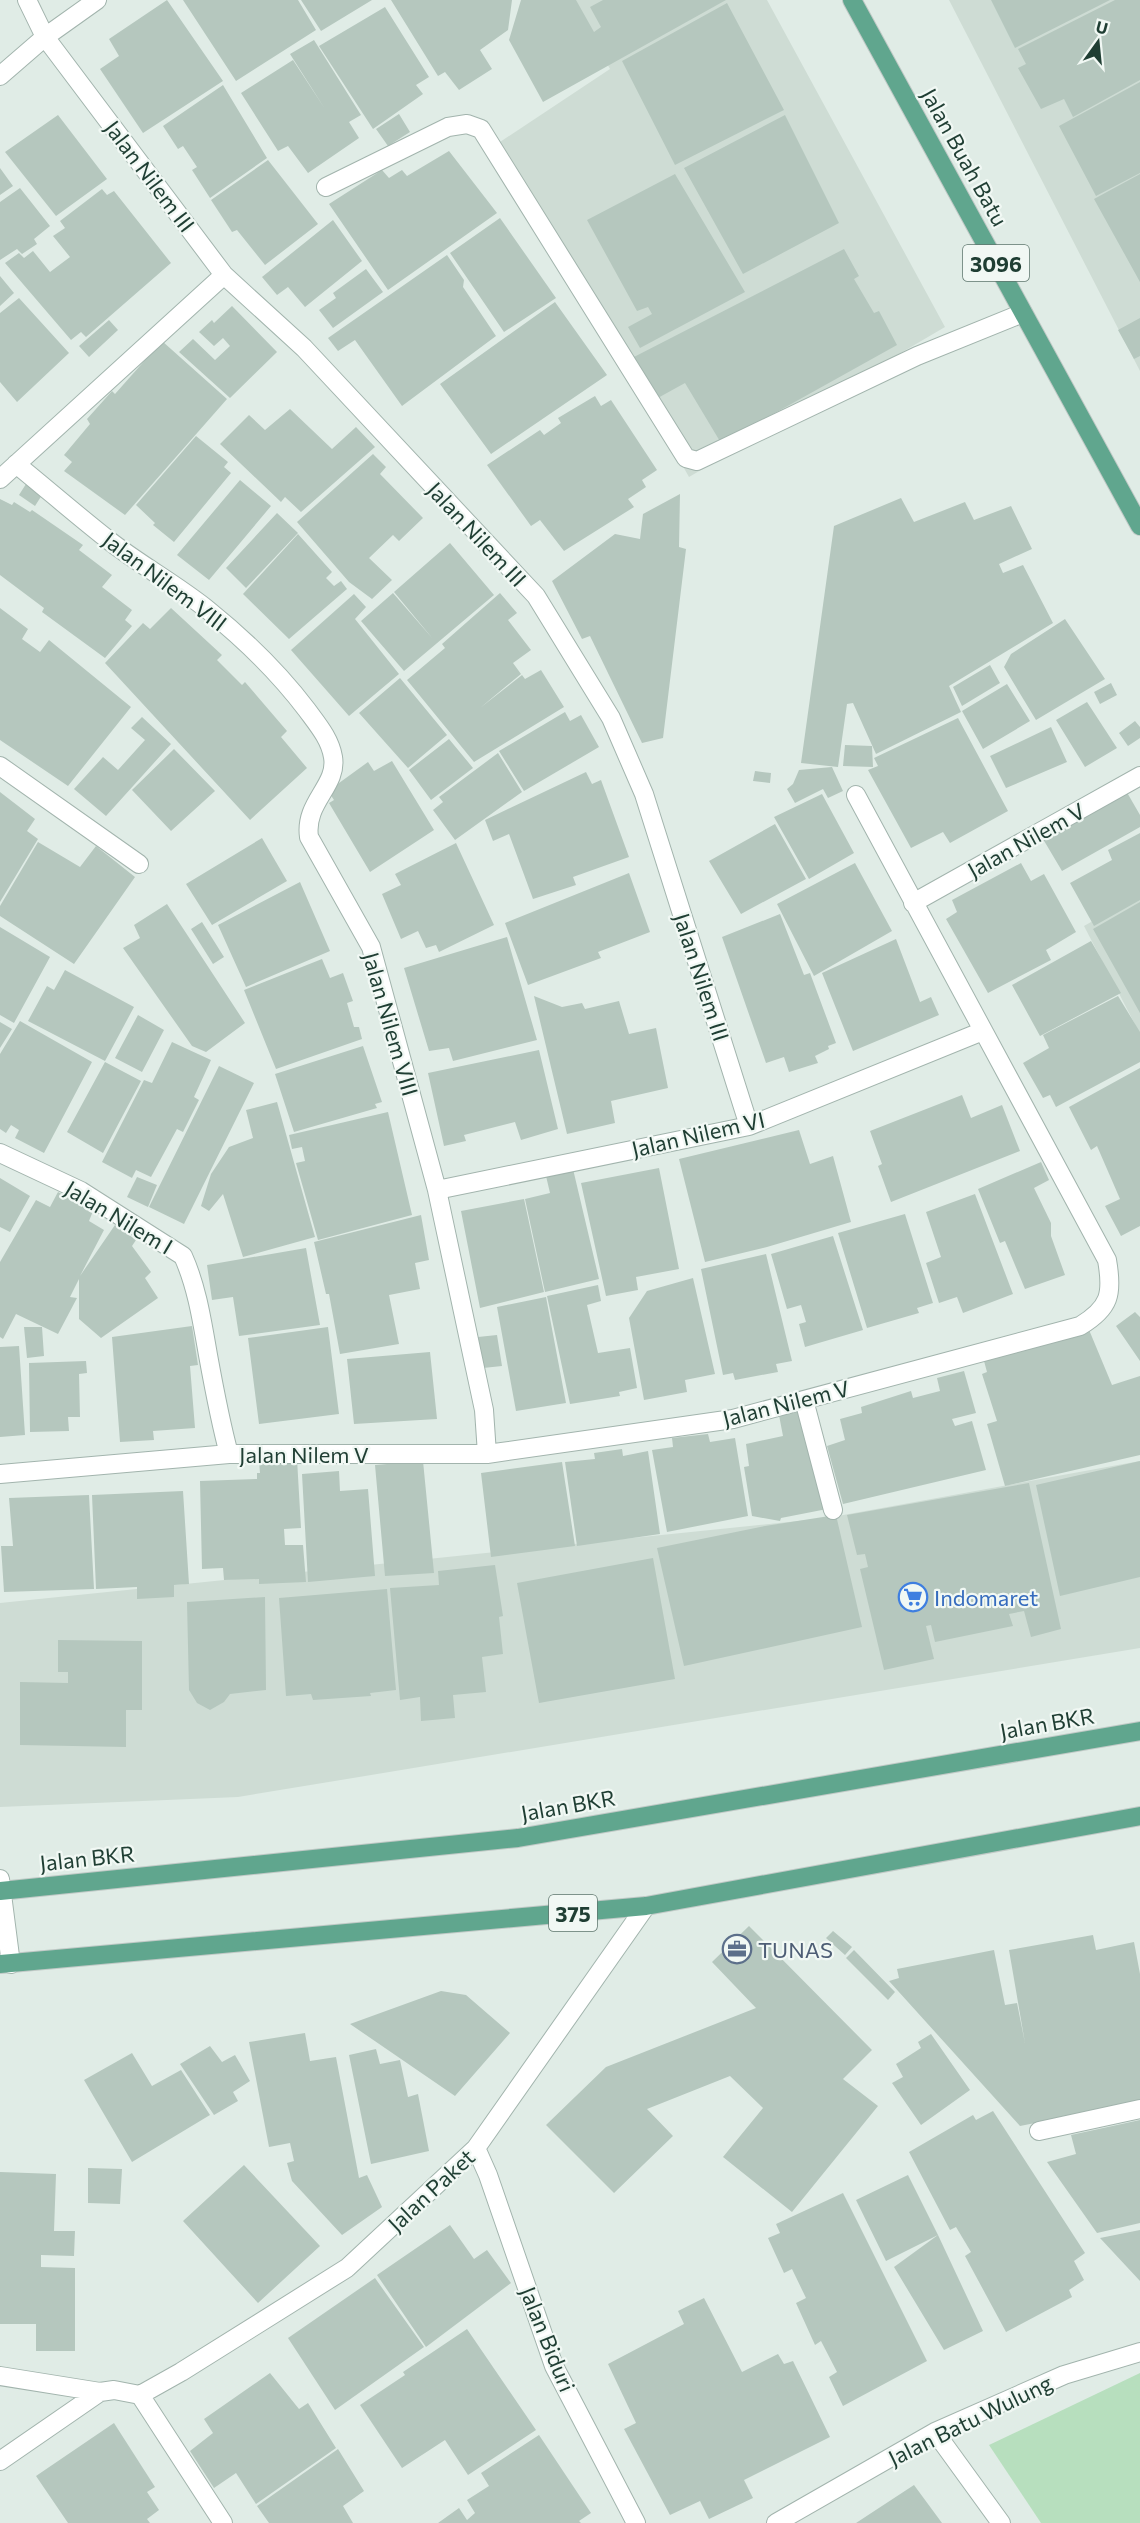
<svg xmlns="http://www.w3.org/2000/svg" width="1140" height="2523" font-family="Commissioner,sans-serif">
<rect width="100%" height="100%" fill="#e0ece6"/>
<path fill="#cedcd4" d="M573,0H767L945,327L689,477L500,142L610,69Z
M949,0H1140V371Z
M1140,894V1034L1084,926Z
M1140,1461V1648L238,1797L0,1807V1603L827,1518Z"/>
<path fill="#b7dfbe" d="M1140,2373V2523H1041L989,2445Z"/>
<path fill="#b5c7be" d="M167,0L223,81L143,133L100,69L119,56L109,39Z
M183,0H298L316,30L236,81Z
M301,0H372L321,31Z
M391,0H512L508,30L480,50L492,69L459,90L445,72L438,76Z
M521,0H576L594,32L601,27L590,7L603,0H726L543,102L509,40Z
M991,0H1110L1015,48Z
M1115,0H1140V80L1073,117L1064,99L1041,109L1018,68L1026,64L1018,49Z
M727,3L784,110L675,165L622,61Z
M385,7L429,77L416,85L423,94L373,129L319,46Z
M314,40L361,115L349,122L359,138L308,173L288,146L278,151L241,93L293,60L325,109L290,54Z
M1140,82V173L1096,196L1059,126Z
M223,85L267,158L210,198L192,170L197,167L183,146L178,149L163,126Z
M399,114L410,132L388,146L376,129Z
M58,115L107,179L56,216L5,152Z
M785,115L839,223L743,274L684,168Z
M449,151L497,213L388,290L329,204L382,170L389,178L402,170L407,176Z
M268,160L318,224L265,265L237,230L232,232L211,200Z
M0,168L13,186L0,195Z
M675,174L745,292L640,348L628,327L652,314L648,307L637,311L587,220Z
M1140,174V282L1094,199Z
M20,188L50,226L34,239L37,244L22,254L17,249L0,260V202Z
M102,189L107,195L114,191L171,263L86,337L81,332L71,340L5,263L19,253L24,258L33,251L50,272L70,257L53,236L65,228L60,221Z
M500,218L556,298L504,332L450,253Z
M333,220L362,261L305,307L288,287L277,295L262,277Z
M844,249L859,276L854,279L874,313L879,311L897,345L721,443L685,383L656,399L632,358Z
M447,255L464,280L463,287L496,336L402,406L355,340L338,351L328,338Z
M366,269L383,292L333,328L319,310L336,298L333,293Z
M0,276L14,293L0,306Z
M19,298L69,353L17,402L0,382V313Z
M555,302L607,375L491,454L440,384Z
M232,306L277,352L230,398L179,352L193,339L215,360L230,346L223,338L214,346L199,332L212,320L214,323Z
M1140,318V356L1134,359L1118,330Z
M109,320L118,330L89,357L79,346Z
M162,341L227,399L125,515L64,471L72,462L64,455L90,424L87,419L112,391L115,394Z
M595,396L601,406L611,400L657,470L642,480L646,487L628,499L634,507L564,551L540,520L531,526L487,465L540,430L544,435L561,423L558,418Z
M290,409L332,449L356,427L375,447L301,512L285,497L281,502L220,444L249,415L265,430Z
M196,436L228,462L224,467L231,473L174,542L153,525L155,523L136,505Z
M373,454L386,467L380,474L423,518L399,541L393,535L369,558L392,580L372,599L349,582L297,522Z
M240,480L271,506L209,580L177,555Z
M26,484L42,495L35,506L19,495Z
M680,494L679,547L686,549L663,738L642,743L590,636L582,639L552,581L615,534L640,539L643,514Z
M901,498L914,522L965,502L974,520L1011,506L1032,549L999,564L1003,573L1023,565L1053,623L949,686L961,712L876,754L853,703L847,704L838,767L801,763L834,526Z
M0,499L12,505L14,502L30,512L32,510L83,545L79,550L112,575L102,587L132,610L125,620L132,626L105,658L42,612L44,608L0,575Z
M277,513L298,533L246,588L226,568Z
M298,534L332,572L326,578L334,586L341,581L347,589L289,639L243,594Z
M450,543L494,595L404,671L361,621L393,593L433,639L394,592Z
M500,593L517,613L508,620L531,650L513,663L521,674L480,708L522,675L525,679L541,670L564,707L474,762L407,680L445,648L442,644Z
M354,594L366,607L355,619L399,674L349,716L291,650Z
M0,608L28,629L22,639L40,652L49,640L131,707L68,786L0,740Z
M171,608L222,655L217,660L242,685L245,682L287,731L281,737L307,768L250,820L105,663L143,623L150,629Z
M1065,619L1105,679L1036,720L1004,667L1011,654Z
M990,665L1000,683L962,706L953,687Z
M400,678L447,735L408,768L359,713Z
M1111,683L1117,695L1100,704L1094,692Z
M1007,684L1030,721L983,749L962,711Z
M1087,702L1117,748L1085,767L1056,720Z
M565,712L570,721L581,715L599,747L524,791L499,751Z
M142,717L171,744L106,816L74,789L103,757L118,770L145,740L131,728Z
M958,718L1008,811L950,843L943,832L911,848L868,770L878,766L874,758Z
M1135,721L1140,727V738L1128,746L1119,733Z
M1051,727L1067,762L1006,788L990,756Z
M449,739L473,768L431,800L409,770Z
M845,745L872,746L873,767L843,766Z
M174,749L215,791L171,831L132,790Z
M498,753L522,792L455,840L433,810L443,802L439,797Z
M392,761L434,830L370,872L329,803L334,800L328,791L368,762L374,771Z
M832,767L843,791L828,798L823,789L795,803L787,789L793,784L799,770Z
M755,771L771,773L770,783L753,781Z
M586,772L592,784L601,780L629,857L573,877L576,885L533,899L509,834L493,841L485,820Z
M1125,789L1140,815V827L1062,871L1040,834Z
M0,792L35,819L27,831L38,839L0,902Z
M822,794L854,853L809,879L774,817Z
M775,824L806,879L741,914L709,861Z
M1140,833V900L1094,926L1070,883L1112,860L1108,850Z
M262,838L287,881L212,925L186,884Z
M38,842L80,867L96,846L135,877L74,964L0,916V906Z
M456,843L494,925L439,952L436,945L426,948L418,931L401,939L382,894L401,885L395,874Z
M855,863L892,931L814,976L777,904Z
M1021,863L1031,881L1044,874L1076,932L1046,950L1051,960L988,993L946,919L957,912L952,900Z
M629,873L650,932L598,952L601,958L528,985L505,923Z
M300,882L330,951L246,987L218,925Z
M1140,902V1013L1093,929Z
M167,904L245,1023L206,1052L192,1046L123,948L140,938L134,925Z
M780,914L804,975L810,973L836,1043L828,1046L829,1049L815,1056L818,1063L789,1072L784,1057L766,1063L722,937Z
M202,922L224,957L213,964L191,929Z
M0,927L50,957L14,1023L0,1015Z
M507,937L537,1040L453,1061L449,1048L429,1051L404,968Z
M896,939L920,1002L931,997L939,1015L853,1051L822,973Z
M1091,941L1121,993L1040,1036L1012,985Z
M322,959L330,978L343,973L353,1001L347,1003L354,1027H359L362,1039L276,1069L244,990Z
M65,970L134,1007L105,1061L28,1021L47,986L54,990Z
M534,996L562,1007L582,1003L585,1009L619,1001L629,1034L656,1028L668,1088L611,1101L615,1123L567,1134Z
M1118,996L1140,1032V1062L1056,1107L1050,1095L1043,1098L1023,1063L1049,1048L1043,1035Z
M138,1015L164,1030L142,1072L115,1058Z
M20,1021L92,1062L44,1153L15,1138L19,1130L11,1125L6,1133L0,1129V1054Z
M0,1022L12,1029L0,1048Z
M172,1042L211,1060L194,1097L199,1100L183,1132L177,1129L151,1177L136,1170L132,1178L102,1162L144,1080L152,1083Z
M363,1046L382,1102L375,1104L377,1108L294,1132L275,1074Z
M539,1050L558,1129L521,1140L515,1122L464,1135L466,1141L444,1146L428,1073Z
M105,1062L141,1081L103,1153L67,1132Z
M219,1066L254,1083L184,1224L149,1207Z
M1140,1068V1226L1121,1236L1105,1206L1120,1199L1097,1146L1091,1150L1069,1107Z
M962,1095L971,1118L1002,1105L1020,1151L891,1202L878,1166L882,1164L870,1131Z
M277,1102L315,1237L243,1257L223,1194L209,1211L201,1206L211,1174L229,1147L253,1138L246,1110Z
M388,1112L412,1215L318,1240L296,1163L305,1161L302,1147L292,1149L289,1135Z
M799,1130L810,1164L833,1156L851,1222L767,1247L705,1262L679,1159Z
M1041,1162L1049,1180L1034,1188L1051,1223V1236L1065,1275L1025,1289L1005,1241L1000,1243L978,1189Z
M659,1168L679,1269L636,1277L638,1290L606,1296L581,1183Z
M573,1169L599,1279L545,1292L525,1199L550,1193L546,1176Z
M137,1177L157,1185L148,1207L127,1197Z
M0,1178L30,1196L10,1232L0,1227Z
M58,1192L93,1211L89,1221L104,1230L80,1276L115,1225L136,1240L132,1246L151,1272L145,1278L158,1298L101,1338L79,1319V1279L70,1297L77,1298L58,1334L16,1314L3,1339L0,1337V1262L36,1200L50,1207Z
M975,1194L1013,1294L963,1313L957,1297L939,1303L926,1263L941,1257L926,1212Z
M524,1199L544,1292L480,1308L461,1211Z
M905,1214L933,1303L917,1308L919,1313L867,1328L838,1233Z
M421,1215L429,1260L415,1263L420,1289L389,1295L399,1344L340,1354L329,1294H326L314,1242Z
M833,1236L863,1330L805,1347L799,1324L806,1322L801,1305L787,1309L771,1254Z
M306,1248L320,1325L239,1336L233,1297L212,1300L207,1265Z
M766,1254L792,1361L776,1364L778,1372L735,1380L733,1373L723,1375L701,1269Z
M693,1278L715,1374L685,1380L687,1392L644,1400L629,1318L647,1291Z
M598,1285L601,1301L587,1305L598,1353L630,1348L637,1388L619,1392L620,1396L570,1404L547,1296Z
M546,1297L566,1403L516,1411L497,1307Z
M1135,1312L1140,1317V1361L1116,1326Z
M1087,1325L1112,1385L1140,1376V1455L1005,1486L987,1424L997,1421L982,1374L987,1372L984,1361Z
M192,1326L198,1365L190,1366L195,1428L153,1431L154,1440L120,1442L112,1337Z
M24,1327H42L44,1356L27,1358Z
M328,1327L339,1414L259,1424L248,1338Z
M497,1335L502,1366L483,1368L478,1337Z
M19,1346L25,1435L0,1437V1347Z
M430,1352L437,1419L354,1424L347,1359Z
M86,1361L87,1373L79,1374L80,1417H68L69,1431L30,1432L29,1363Z
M964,1371L976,1413L952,1419L955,1426L972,1421L986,1470L843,1504L827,1446L845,1440L840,1419L862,1413L861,1407L911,1391L913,1398L940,1391L937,1378Z
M803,1404L827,1509L781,1518L780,1521L752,1516L744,1467L749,1466L746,1444L783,1436L778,1410Z
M708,1434L710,1442L735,1438L748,1516L667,1532L652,1450L673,1447L672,1438Z
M622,1449L623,1456L648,1451L660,1534L577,1546L565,1462L595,1459L594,1453Z
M297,1459L301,1528L284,1529L285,1545H303L306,1582L259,1584V1579L224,1580L223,1568L202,1569L200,1481L257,1479V1473H260L259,1461Z
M423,1461L434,1573L385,1576L375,1465Z
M1140,1461V1577L1060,1596L1036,1485Z
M562,1462L575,1546L491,1557L481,1473Z
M339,1471L340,1491L368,1489L375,1576L308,1582L302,1474Z
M1029,1483L1061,1629L1031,1637L1024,1611L1009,1614L1013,1626L935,1642L931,1625L926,1626L934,1659L884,1670L860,1569L868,1567L865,1554L857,1555L847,1515Z
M183,1491L189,1584L174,1585V1597L137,1599V1587L96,1589L92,1495Z
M89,1495L94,1589L4,1592L1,1546H13L9,1498Z
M836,1515L862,1627L684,1666L657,1548L765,1526Z
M653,1558L675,1679L539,1703L517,1583Z
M495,1565L503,1616L499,1617L503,1654L482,1657L486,1692L453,1695L455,1718L421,1721L420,1697L400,1700L390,1588L439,1585L438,1571Z
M387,1589L396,1690L370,1693L371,1696L313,1700L311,1694L286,1696L279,1598Z
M265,1597L266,1690L230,1694L224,1702L210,1710L197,1703L189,1690L187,1602Z
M58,1640L142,1641V1710H126V1747L20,1745V1682L68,1683V1672H58Z
M749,1926L872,2050L843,2079L878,2106L792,2212L723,2157L763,2108L730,2076L647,2109L673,2136L614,2193L546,2125L606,2067L756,2008L712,1962Z
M833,1931L852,1947L845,1955L826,1938Z
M1093,1935L1096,1950L1134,1942L1140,1974V2102L1020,2126L889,1981L899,1978L897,1969L994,1950L1005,2005L1017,2003L1025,2043L1009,1950Z
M854,1950L895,1992L888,2000L846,1958Z
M441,1991L466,1995L510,2033L455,2096L350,2024Z
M305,2033L310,2061L336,2057L359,2178L367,2175L382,2207L342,2235L292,2181L287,2163L294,2161L290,2143L269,2147L249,2042Z
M931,2034L970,2090L921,2125L892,2083L903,2077L896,2064L921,2048L918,2042Z
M210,2046L222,2062L235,2055L250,2081L233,2092L238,2101L214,2115L180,2064Z
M376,2049L380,2064L400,2060L408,2097L418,2094L429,2151L371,2164L349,2055Z
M132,2053L152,2086L181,2070L210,2115L132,2162L84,2080Z
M993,2111L1085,2253L1074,2261L1084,2280L1069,2290L1072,2297L1006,2332L965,2256L971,2252L956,2227L950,2230L909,2152L973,2115L976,2120Z
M1140,2120V2223L1097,2233L1047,2162L1076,2154L1071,2135Z
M244,2165L320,2246L258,2303L183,2221Z
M88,2168L122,2169L120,2204L88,2203Z
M0,2172L56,2174L54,2231H75L74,2256L41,2255V2267L75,2268V2351H36V2324H0V2230H9H0Z
M908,2175L938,2235L983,2331L944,2350L894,2267L938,2235L886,2261L856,2200Z
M843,2193L927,2361L843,2406L829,2377L837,2372L821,2341L815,2345L796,2303L806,2298L792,2269L784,2273L768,2238L780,2233L776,2224Z
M450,2225L474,2259L487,2250L511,2283L426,2347L377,2275Z
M1140,2230V2281L1100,2238Z
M375,2278L424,2347L335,2410L288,2338Z
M704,2298L742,2372L778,2354L784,2364L793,2361L830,2437L744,2480L753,2498L709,2519L700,2501L670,2515L624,2429L636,2423L608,2364L684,2324L678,2311Z
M467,2329L536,2430L468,2475L445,2440L402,2468L360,2405L405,2375L403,2372Z
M270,2373L299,2409L308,2403L336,2448L256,2504L236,2473L214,2488L190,2451L213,2433L204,2419Z
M114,2423L155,2487L147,2492L159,2510L147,2519L150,2523H68L36,2476Z
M539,2435L591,2513L579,2521L581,2523H438L459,2508L467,2520L475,2513L467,2500L489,2486L481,2473Z
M338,2449L364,2491L343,2506L353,2523H269L257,2506Z
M914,2485L942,2523H856Z"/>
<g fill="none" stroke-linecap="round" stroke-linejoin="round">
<g stroke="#a2b4ad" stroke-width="20">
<path id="minor" d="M27,0L45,37L224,275L304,348L536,596L611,718L644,794L749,1126
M0,76L45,37L97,0
M326,187L448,127L467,124L481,129L686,458L697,461L917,356L1023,313
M16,464C48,490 79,517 111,542C142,566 177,585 208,610C244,639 279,673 307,710C318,725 330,739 333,757C338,786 304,802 309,837L371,947L437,1190L484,1410L487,1454
M0,479L224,275
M0,766L139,864
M913,903L1140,776
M0,1153L81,1191L183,1256C197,1287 202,1321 208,1355C214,1388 220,1421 229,1454
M437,1190L749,1126L983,1031
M804,1400L833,1510
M0,1474L229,1454H487L733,1419L1080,1326C1110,1308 1113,1294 1107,1260L856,795
M0,1879L11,1964
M1039,2131L1140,2109
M476,2148L488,2175L554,2366L636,2523
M0,2376L100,2392
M140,2395L181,2372L347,2268L476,2148L646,1906
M140,2395L223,2523
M935,2432L1001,2523
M0,2461L100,2392L114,2390L140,2395
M776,2523L935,2432L1064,2375L1140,2352"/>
</g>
<g stroke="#c0c9c6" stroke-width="20">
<path id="primary" d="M852,0L1140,526
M0,1891L518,1838L1140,1731
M0,1964L646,1906L1140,1816"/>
</g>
<use href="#minor" stroke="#fff" stroke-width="18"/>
<use href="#primary" stroke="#60a68e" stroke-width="18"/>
</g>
<defs>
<g id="supermarket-ring" transform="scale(1.5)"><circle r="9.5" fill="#f1f8f4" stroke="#3f7fe0" stroke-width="1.5"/><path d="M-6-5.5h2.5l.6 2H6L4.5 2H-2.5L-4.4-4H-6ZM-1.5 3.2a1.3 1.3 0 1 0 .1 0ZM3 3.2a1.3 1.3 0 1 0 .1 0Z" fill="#3f7fe0"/></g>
<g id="office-ring" transform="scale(1.5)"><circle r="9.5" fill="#f1f8f4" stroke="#5c6f8a" stroke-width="1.5"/><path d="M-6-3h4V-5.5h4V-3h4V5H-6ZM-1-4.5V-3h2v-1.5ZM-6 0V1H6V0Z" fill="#5c6f8a"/></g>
</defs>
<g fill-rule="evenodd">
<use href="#supermarket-ring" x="913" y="1597"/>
<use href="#office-ring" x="737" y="1949"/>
</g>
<g text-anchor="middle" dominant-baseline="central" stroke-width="4.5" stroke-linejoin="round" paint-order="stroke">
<g fill="#f1f8f4" stroke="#5e766d" stroke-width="1.5">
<rect x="963" y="245" width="66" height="36" rx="4.5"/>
<rect x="549" y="1895" width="48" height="36" rx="4.5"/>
</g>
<g font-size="21" font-weight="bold" fill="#1f3e33">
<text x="996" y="263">3096</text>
<text x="573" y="1913">375</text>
</g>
<g font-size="22" fill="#1f3e33" stroke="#f1f8f4">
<text transform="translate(965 157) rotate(61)">Jalan Buah Batu</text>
<text transform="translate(150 176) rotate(53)">Jalan Nilem III</text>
<text transform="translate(477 534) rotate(47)">Jalan Nilem III</text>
<text transform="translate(165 581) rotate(37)">Jalan Nilem VIII</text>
<text transform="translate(1026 840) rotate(-29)">Jalan Nilem V</text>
<text transform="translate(702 977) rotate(72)">Jalan Nilem III</text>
<text transform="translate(391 1024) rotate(74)">Jalan Nilem VIII</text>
<text transform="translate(698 1134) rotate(-13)">Jalan Nilem VI</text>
<text transform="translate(119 1217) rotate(31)">Jalan Nilem I</text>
<text transform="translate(786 1403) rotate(-14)">Jalan Nilem V</text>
<text x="304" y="1454">Jalan Nilem V</text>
<text transform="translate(1047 1723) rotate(-10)">Jalan BKR</text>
<text transform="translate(568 1805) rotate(-10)">Jalan BKR</text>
<text transform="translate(87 1858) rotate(-6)">Jalan BKR</text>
<text transform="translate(431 2190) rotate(-43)">Jalan Paket</text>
<text transform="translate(548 2339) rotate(68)">Jalan Biduri</text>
<text transform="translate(970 2420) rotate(-26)">Jalan Batu Wulung</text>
</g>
<g font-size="22" fill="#366cbe" stroke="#f1f8f4" text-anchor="start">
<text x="934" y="1597">Indomaret</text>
</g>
<g font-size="22" fill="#4e5e75" stroke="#f1f8f4" text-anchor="start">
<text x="758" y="1949">TUNAS</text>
</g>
</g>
<g transform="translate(1098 42) rotate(15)" stroke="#f1f8f4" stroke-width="4.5" paint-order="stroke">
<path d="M0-4.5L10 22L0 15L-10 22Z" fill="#1f3e33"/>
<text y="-9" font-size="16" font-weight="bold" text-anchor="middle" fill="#1f3e33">U</text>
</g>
</svg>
